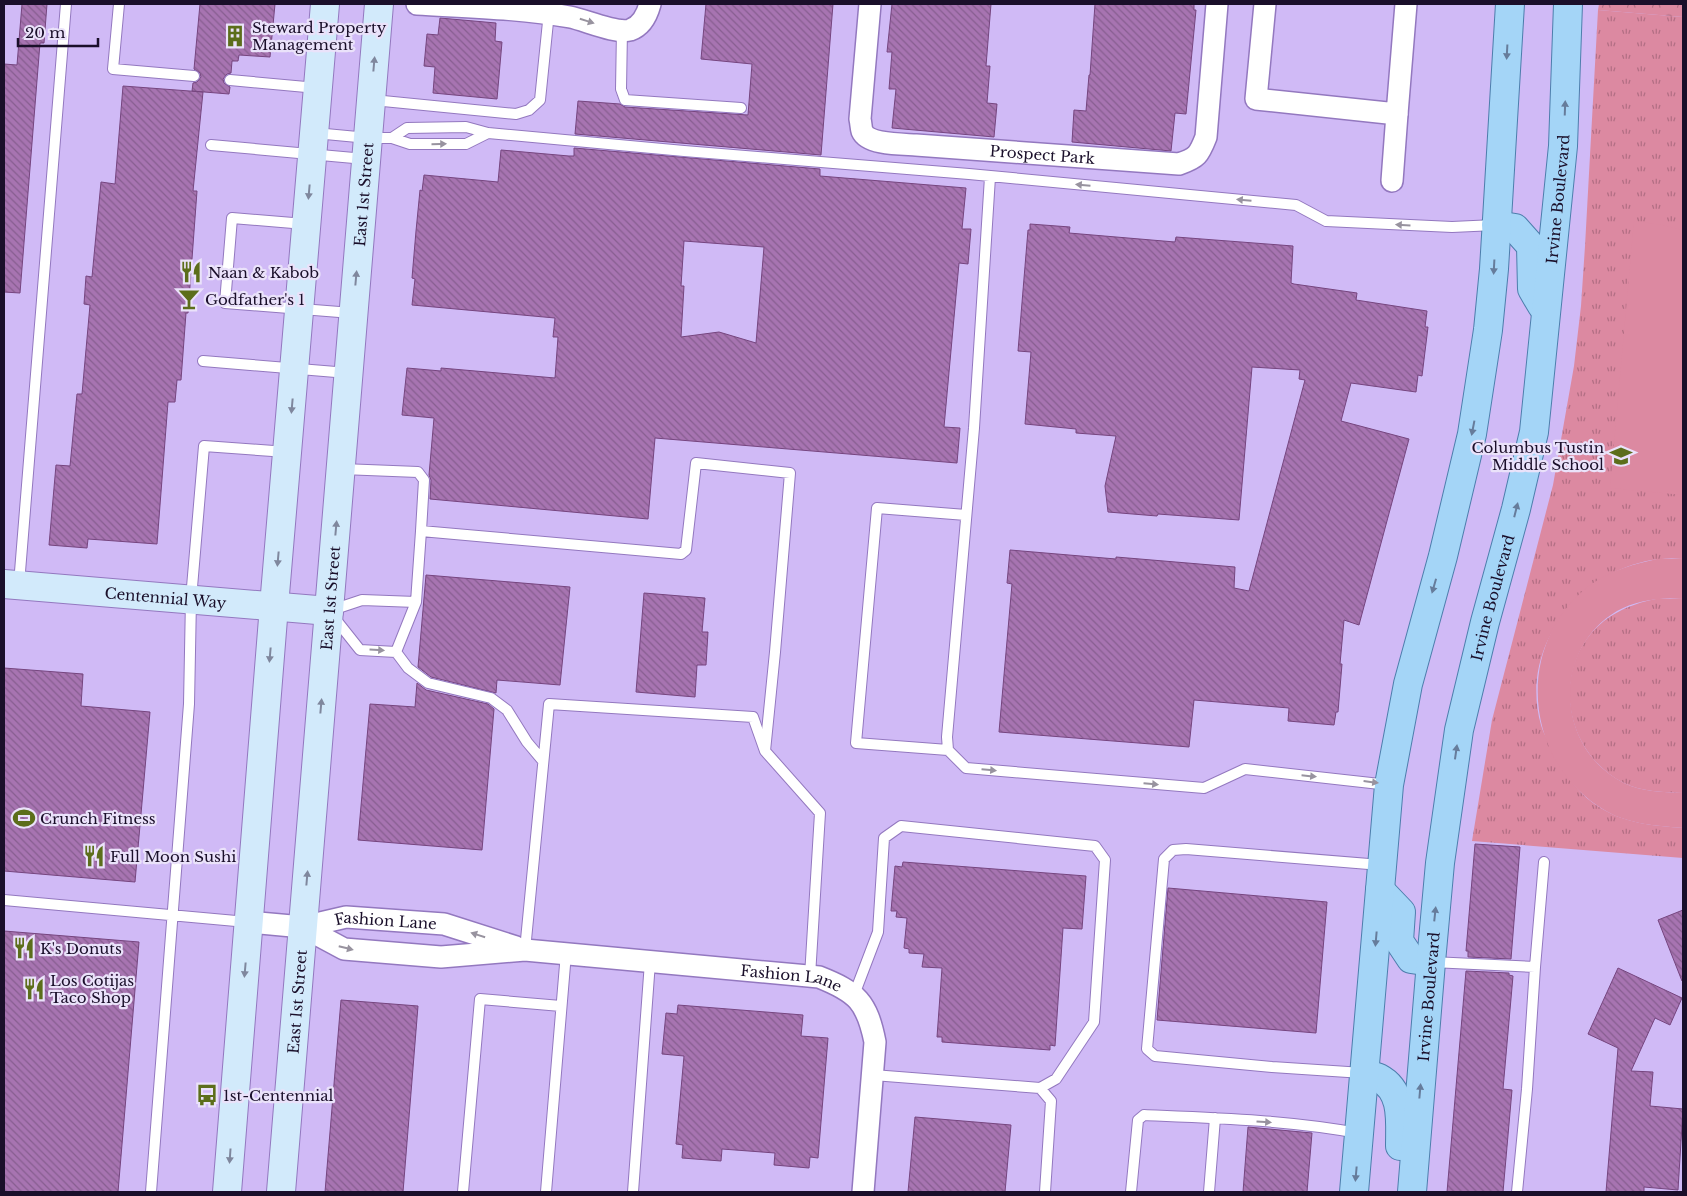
<svg xmlns="http://www.w3.org/2000/svg" width="1687" height="1196" font-family="'Libre Baskerville',serif">
<defs>
<pattern id="grass-tufts" width="24" height="20" patternUnits="userSpaceOnUse" patternTransform="scale(1.25)"><rect width="24" height="20" fill="#dc89a1"/><path d="M3 7l-1-3M5 7V3M7 7l1-3M15 17l-1-3M17 17v-4M19 17l1-3" fill="none" stroke="#b26e83"/></pattern>
<pattern id="park-crowns" width="20" height="18" patternUnits="userSpaceOnUse" patternTransform="scale(1.25)"><rect width="20" height="18" fill="#dc89a1"/><path d="M2 6a3 3 0 1 1 6 0M12 15a3 3 0 1 1 6 0" fill="none" stroke="#b26e83"/></pattern>
<pattern id="building-back-hatch" width="6" height="6" patternUnits="userSpaceOnUse" patternTransform="scale(1.25)"><rect width="6" height="6" fill="#a774b1"/><path d="M-1 5l2 2M0 0l6 6M5-1l2 2" fill="none" stroke="#875e90"/></pattern>
</defs>
<rect width="100%" height="100%" fill="#d0baf6"/>
<path fill="url(#grass-tufts)" d="M1598,10L1683,17V559C1596,551 1516,638 1541,725C1544,736 1553,748 1558,759C1571,783 1581,797 1606,811C1629,824 1658,826 1683,828V858L1472,841L1492,720L1553,485L1574,366L1581,306L1585,246Z
M1656,599H1683V793C1663,792 1642,792 1624,783C1572,757 1553,688 1586,640C1603,616 1629,604 1656,599Z"/>
<path fill="url(#park-crowns)" d="M1599,4H1683V17L1598,10Z"/>
<path fill="#dc89a1" d="M1634,221L1663,225L1683,230V495L1610,488Z
M1657,559H1683V599C1660,597 1637,600 1617,611C1551,650 1556,749 1624,783C1642,792 1663,792 1683,793V828C1658,826 1628,824 1606,811C1522,763 1513,640 1593,583C1613,570 1634,564 1657,559Z"/>
<path fill="url(#building-back-hatch)" stroke="#76457f" fill-rule="evenodd" d="M22,4H47L44,43H40L20,293L4,292V64L17,65Z
M200,4H275L270,57L239,55L238,61H232L231,73L227,74L223,79L224,83L230,87L229,94L192,91L193,83L197,82L201,77L200,73L194,69Z
M706,4H833L821,155L575,134L578,101L620,104L625,107L748,115L752,64L701,59Z
M892,4H991L986,66H990L987,103L997,104L994,137L892,128L896,89H889L892,52H887Z
M1095,4H1194V10H1196L1186,114L1175,113L1171,151L1072,142L1074,110L1086,111L1089,75H1090Z
M440,18L496,23L495,41L502,42L497,99L433,93L435,67L424,66L427,34L438,35Z
M123,86L203,92L193,191H197L188,313H186L181,380H177L175,402H168L157,544L88,539L87,548L49,545L56,465L70,466L77,394H82L90,305L84,304L86,276L92,277L101,182L115,184Z
M574,148L820,169V176L966,188L962,229H971L968,264L959,263L944,427L960,428L957,463L655,438L648,519L430,499L431,480L429,475L434,418L402,415L407,368L441,371V368L555,378L558,337H553L555,318L412,305L415,279L412,278L416,231L420,190L422,191L424,175L498,182L501,150L569,156H574ZM684,241L764,247L756,343L719,332L681,337L684,286H681Z
M1030,224L1070,227L1069,233L1175,242L1176,237L1293,246L1291,283L1294,284L1357,293L1356,300L1427,311L1425,327H1428L1422,376L1418,375L1416,392L1351,383L1341,421L1409,439L1359,625L1344,620L1340,664H1342L1338,712H1336L1334,725L1288,721L1289,708L1194,700L1189,747L999,732L1012,584L1007,583L1010,550L1116,559V557L1235,567L1234,588L1249,591L1305,380L1299,379L1300,370L1252,367L1239,520L1158,514L1157,516L1108,512L1105,486L1116,436L1076,433V429L1025,424L1031,352L1018,351L1028,230H1030Z
M426,575L570,587L560,685L497,680L496,693L431,677L418,667Z
M644,593L705,598L702,632H708L706,665H697L695,697L636,692Z
M4,668L83,674L81,706L150,712L135,882L4,871Z
M417,683L426,690L488,704L494,709L482,850L358,840L370,704L415,707Z
M1475,844L1520,847L1511,959L1468,957V951H1466Z
M903,862L1086,876L1082,929L1063,928L1055,1046L1050,1045V1050L942,1042V1037H937L942,968L922,967L924,954L909,953V949L904,948L907,918L896,917L897,911H891L895,866L902,867Z
M1168,888L1327,902L1316,1033L1157,1020Z
M1683,910V981H1682L1658,920Z
M4,931L139,942L118,1192H4Z
M1618,968L1682,998L1670,1025L1655,1018L1631,1071L1653,1072L1650,1106L1683,1109L1678,1190L1644,1187V1192H1606L1618,1048L1588,1034Z
M1466,971L1509,973V975L1513,976L1503,1089L1512,1090L1503,1192H1447Z
M341,1000L418,1006L403,1192H325Z
M678,1005L803,1015L801,1036L828,1038L818,1158L810,1157L809,1168L774,1165L775,1153L722,1149L721,1161L682,1158L683,1145L676,1144L684,1056L662,1054L666,1013L677,1014Z
M915,1117L1011,1125L1005,1192H908Z
M1248,1127L1312,1133L1307,1192H1243Z"/>
<g fill="none" stroke-linecap="round" stroke-linejoin="round">
<g stroke="#9378bf" stroke-width="12">
<path id="lane" d="M119,4L113,69L194,76
M622,30L621,89L625,100L741,108
M230,80L317,88
M373,100L516,114L529,110L540,100L549,12
M315,133L368,138H392L410,144H466L488,133
M392,138L407,128L466,127L488,133L684,151L969,174L1296,205L1326,221L1452,227L1495,225
M211,145L365,159
M990,177L974,428L947,737L948,750L966,768L1204,788L1245,769L1389,785
M305,224L232,218L225,303L352,313
M203,361L348,373
M342,469L418,472L424,480L421,531
M19,584L66,4
M416,602L362,600L329,611L360,650L396,652L416,602L421,531L681,554L686,550L696,463L790,473L775,652L765,751
M396,652L408,668L428,683L491,698L507,710L527,742L543,761
M948,750L856,743L877,508L966,515
M4,900L247,922
M525,950L549,704L753,717L765,751L820,813L810,976
M1432,962L1535,967L1544,862
M854,995L878,932L884,838L901,826L1095,846L1105,860L1094,1022L1056,1079L1040,1088L873,1075
M1363,1073L1272,1067L1155,1056L1147,1049L1164,859L1173,850L1186,849L1381,865
M1040,1088L1051,1101L1045,1192
M151,1192L189,704L191,599L204,446L287,452
M463,1192L480,999L561,1006
M546,1192L566,953
M633,1192L650,962
M1131,1192L1138,1120L1144,1115C1216,1118 1287,1120 1358,1133
M1209,1192L1215,1118
M1517,1192L1527,1089L1535,967"/>
</g>
<g stroke="#9378bf" stroke-width="24">
<g id="street">
<path d="M417,4C468,7 520,8 570,17C585,20 616,34 630,30C642,26 647,15 650,4"/>
<path id="s1" d="M870,4L860,119C861,123 861,128 862,131C868,145 903,144 916,145L1179,164C1197,158 1199,155 1206,137L1217,4"/>
<path d="M1265,4L1256,99L1397,114L1406,4"/>
<path d="M1392,181L1397,114"/>
<path id="s2" d="M249,922L303,927L346,917L444,924L516,947"/>
<path id="s3" d="M303,927L344,949L441,957L525,950L819,977C857,992 867,1002 875,1042L863,1192"/>
</g>
</g>
<g stroke="#9378bf" stroke-width="30">
<g id="secondary">
<path id="s4" d="M4,584L329,611"/>
<path d="M227,1192L274,606L325,4"/>
<path id="s5" d="M281,1192L379,4"/>
</g>
</g>
<g stroke="#4d7eac" stroke-width="30">
<g id="primary">
<path d="M1496,225L1515,228L1531,246L1532,289L1542,306"/>
<path d="M1380,890L1401,912L1399,941L1411,959L1431,962"/>
<path d="M1364,1074C1369,1075 1375,1076 1379,1078C1404,1091 1400,1122 1400,1146"/>
<path d="M1354,1192L1389,785L1408,684L1443,556L1472,434L1488,330L1494,269L1510,4"/>
<path id="s6" d="M1412,1192L1431,962L1440,863L1459,730L1485,622L1516,509L1534,432L1563,146L1568,4"/>
</g>
</g>
<use href="#lane" stroke="#fff" stroke-width="10"/>
<use href="#street" stroke="#fff" stroke-width="21"/>
<use href="#secondary" stroke="#d2eafb" stroke-width="28"/>
<use href="#primary" stroke="#a4d5f7" stroke-width="28"/>
</g>
<defs><path id="oneway-solid" d="M-6-.8H1V-3.2L6.5 0L1 3.2V.8H-6Z" transform="scale(1.25)"/></defs>
<g fill="#98939f">
<use href="#oneway-solid" transform="translate(587 21) rotate(17)"/>
<use href="#oneway-solid" transform="translate(439 144) rotate(-1)"/>
<use href="#oneway-solid" transform="translate(1083 185) rotate(-175)"/>
<use href="#oneway-solid" transform="translate(1244 200) rotate(-175)"/>
<use href="#oneway-solid" transform="translate(1403 225) rotate(-177)"/>
<use href="#oneway-solid" transform="translate(377 650) rotate(3)"/>
<use href="#oneway-solid" transform="translate(989 770) rotate(5)"/>
<use href="#oneway-solid" transform="translate(1309 776) rotate(6)"/>
<use href="#oneway-solid" transform="translate(1371 782) rotate(7)"/>
<use href="#oneway-solid" transform="translate(1151 784) rotate(5)"/>
<use href="#oneway-solid" transform="translate(478 935) rotate(-162)"/>
<use href="#oneway-solid" transform="translate(346 948) rotate(14)"/>
<use href="#oneway-solid" transform="translate(1264 1122) rotate(4)"/>
</g>
<g fill="#667c9b">
<use href="#oneway-solid" transform="translate(1507 52) rotate(93)"/>
<use href="#oneway-solid" transform="translate(1565 108) rotate(-88)"/>
<use href="#oneway-solid" transform="translate(1494 267) rotate(93)"/>
<use href="#oneway-solid" transform="translate(1473 428) rotate(101)"/>
<use href="#oneway-solid" transform="translate(1516 510) rotate(-76)"/>
<use href="#oneway-solid" transform="translate(1434 586) rotate(106)"/>
<use href="#oneway-solid" transform="translate(1456 752) rotate(-82)"/>
<use href="#oneway-solid" transform="translate(1435 914) rotate(-84)"/>
<use href="#oneway-solid" transform="translate(1376 939) rotate(95)"/>
<use href="#oneway-solid" transform="translate(1420 1091) rotate(-85)"/>
<use href="#oneway-solid" transform="translate(1356 1174) rotate(95)"/>
</g>
<g fill="#7f879d">
<use href="#oneway-solid" transform="translate(374 64) rotate(-85)"/>
<use href="#oneway-solid" transform="translate(309 192) rotate(95)"/>
<use href="#oneway-solid" transform="translate(356 278) rotate(-85)"/>
<use href="#oneway-solid" transform="translate(292 406) rotate(95)"/>
<use href="#oneway-solid" transform="translate(336 528) rotate(-85)"/>
<use href="#oneway-solid" transform="translate(278 559) rotate(95)"/>
<use href="#oneway-solid" transform="translate(270 655) rotate(95)"/>
<use href="#oneway-solid" transform="translate(321 706) rotate(-85)"/>
<use href="#oneway-solid" transform="translate(307 878) rotate(-85)"/>
<use href="#oneway-solid" transform="translate(245 970) rotate(95)"/>
<use href="#oneway-solid" transform="translate(230 1156) rotate(94)"/>
</g>
<defs>
<g id="building-bare" transform="scale(1.725)"><path d="M-4-6H4V6H1V3H-1V6H-4ZM-2.5-4.3h1.7v1.8h-1.7ZM.8-4.3h1.7v1.8H.8ZM-2.5-1h1.7V.8h-1.7ZM.8-1h1.7V.8H.8Z" fill="#5c6e1b" stroke="#eae2fa" stroke-width="2.5" paint-order="stroke"/></g>
<g id="restaurant-bare" transform="scale(1.725)"><path d="M-5-6h1v4h1v-4h1v4h1v-4h1v5L-1.5 .5V6h-2V.5L-5-1ZM5-6V6H3V1.5H1.5Q1.5-4 5-6Z" fill="#5c6e1b" stroke="#eae2fa" stroke-width="2.5" paint-order="stroke"/></g>
<g id="bar-bare" transform="scale(1.725)"><path d="M-6-5H6L.8 .8V4.5H3.5V6h-7V4.5H-.8V.8Z" fill="#5c6e1b" stroke="#eae2fa" stroke-width="2.5" paint-order="stroke"/></g>
<g id="school-bare" transform="scale(1.725)"><path d="M0-5L7-2L0 1L-7-2ZM-4 1L0 2.5L4 1V4Q0 6-4 4Z" fill="#5c6e1b" stroke="#eae2fa" stroke-width="2.5" paint-order="stroke"/></g>
<g id="stadium-bare" transform="scale(1.725)"><path d="M0-5a6.5 5 0 1 0 0 10a6.5 5 0 1 0 0-10ZM-3.5-1.8h7v3.6h-7Z" fill="#5c6e1b" stroke="#eae2fa" stroke-width="2.5" paint-order="stroke"/></g>
<g id="bus-bare" transform="scale(1.725)"><path d="M-5-6H5V4H4V6H2V4H-2V6H-4V4H-5ZM-3.5-4V0h7V-4ZM-3.5 1.2v1.5H-2V1.2ZM2 1.2v1.5H3.5V1.2Z" fill="#5c6e1b" stroke="#eae2fa" stroke-width="2.5" paint-order="stroke"/></g>
</defs>
<g fill-rule="evenodd">
<use href="#building-bare" x="235" y="36"/>
<use href="#restaurant-bare" x="191" y="272"/>
<use href="#bar-bare" x="189" y="299"/>
<use href="#school-bare" x="1621" y="456"/>
<use href="#stadium-bare" x="24" y="818"/>
<use href="#restaurant-bare" x="94" y="856"/>
<use href="#restaurant-bare" x="24" y="948"/>
<use href="#restaurant-bare" x="34" y="989"/>
<use href="#bus-bare" x="207" y="1095"/>
</g>
<g text-anchor="middle" dominant-baseline="central" stroke-width="4.5" stroke-linejoin="round" paint-order="stroke">
<g font-size="15" fill="#1a0f2a" stroke="#eae2fa" text-anchor="start">
<text x="252" y="27">Steward Property<tspan x="252" dy="17">Management</tspan></text>
<text x="208" y="272">Naan &amp; Kabob</text>
<text x="205" y="299">Godfather's 1</text>
<text x="1604" y="447" text-anchor="end">Columbus Tustin<tspan x="1604" dy="17">Middle School</tspan></text>
<text x="40" y="818">Crunch Fitness</text>
<text x="110" y="856">Full Moon Sushi</text>
<text x="40" y="948">K's Donuts</text>
<text x="50" y="980">Los Cotijas<tspan x="50" dy="17">Taco Shop</tspan></text>
<text x="223" y="1095">1st-Centennial</text>
</g>
<g font-size="15" fill="#1a0f2a" stroke="#eae2fa">
<text stroke="none"><textPath href="#s1" startOffset="312">Prospect Park</textPath></text>
<text stroke="none"><textPath href="#s5" startOffset="1001">East 1st Street</textPath></text>
<text stroke="none"><textPath href="#s6" startOffset="1006">Irvine Boulevard</textPath></text>
<text stroke="none"><textPath href="#s4" startOffset="162">Centennial Way</textPath></text>
<text stroke="none"><textPath href="#s5" startOffset="596">East 1st Street</textPath></text>
<text stroke="none"><textPath href="#s6" startOffset="601">Irvine Boulevard</textPath></text>
<text stroke="none"><textPath href="#s2" startOffset="138">Fashion Lane</textPath></text>
<text stroke="none"><textPath href="#s3" startOffset="496">Fashion Lane</textPath></text>
<text stroke="none"><textPath href="#s6" startOffset="196">Irvine Boulevard</textPath></text>
<text stroke="none"><textPath href="#s5" startOffset="191">East 1st Street</textPath></text>
</g>
</g>
<rect width="1687" height="1196" fill="none" stroke="#1a0f2a" stroke-width="10"/>
<path d="M18 38v8h80v-8" fill="none" stroke="#1a0f2a" stroke-width="2.5"/>
<text x="25" y="38" font-size="15" fill="#1a0f2a" stroke="#eae2fa" stroke-width="4" paint-order="stroke">20 m</text>
</svg>
